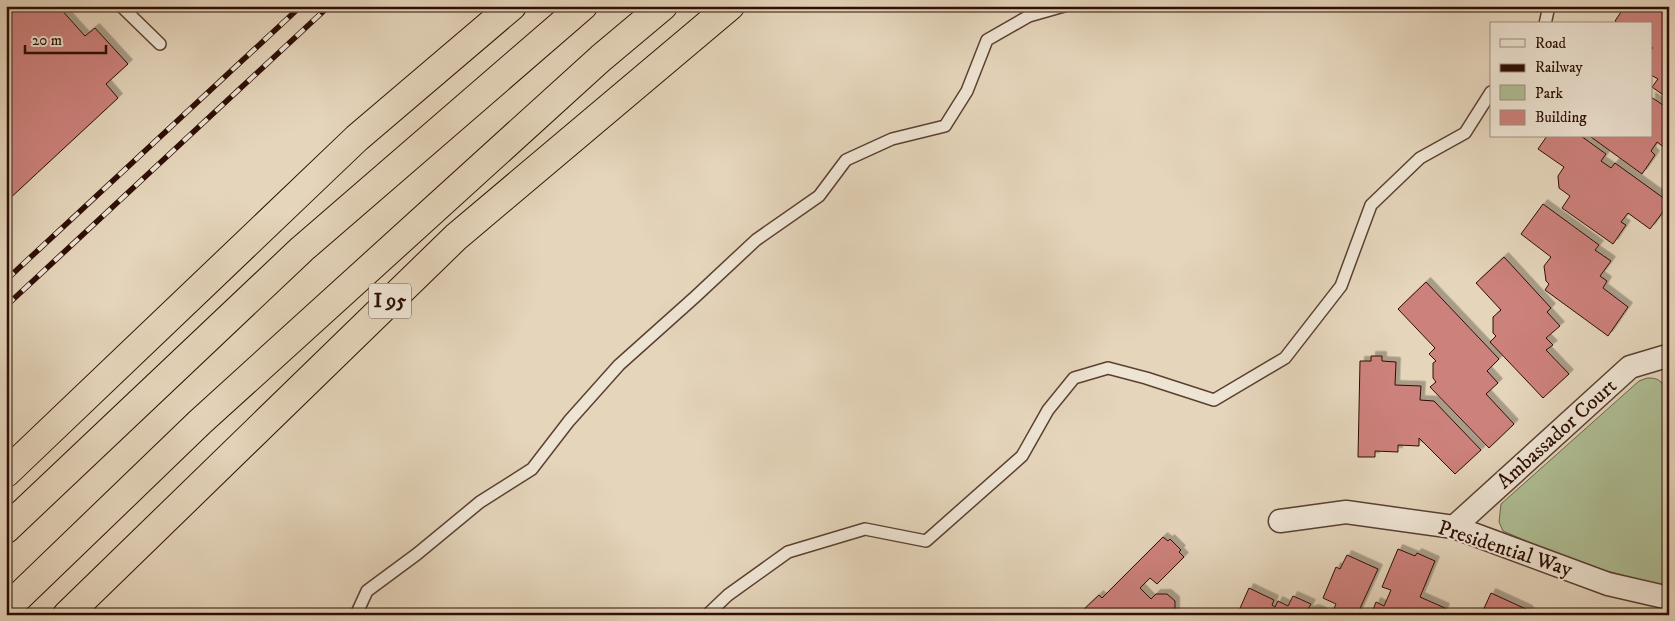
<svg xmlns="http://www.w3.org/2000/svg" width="1675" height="621" font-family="'IM FELL DW Pica',serif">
<defs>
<filter id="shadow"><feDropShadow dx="4.5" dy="-4.5" stdDeviation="0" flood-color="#0004"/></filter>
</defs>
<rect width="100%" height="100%" fill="#e5d5bb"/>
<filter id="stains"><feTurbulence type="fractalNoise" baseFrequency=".004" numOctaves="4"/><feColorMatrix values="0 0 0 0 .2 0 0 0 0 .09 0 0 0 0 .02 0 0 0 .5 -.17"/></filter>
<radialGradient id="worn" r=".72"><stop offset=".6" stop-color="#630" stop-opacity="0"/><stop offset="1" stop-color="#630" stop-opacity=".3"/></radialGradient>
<path fill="#afbe94" stroke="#6e664c" d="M1647,378C1652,378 1657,378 1661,382C1673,393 1669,457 1669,475L1663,478L1669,495V587L1580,564L1503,531L1499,522L1501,504L1639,381Z"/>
<path fill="#cd817b" stroke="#2d0e04" filter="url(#shadow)" d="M6,6H58L85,36L95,28L128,64L106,84L118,98L6,202Z
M1625,6H1653L1669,18V99L1652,87L1658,79L1651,75V50L1653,48L1651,46V24H1619L1615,21Z
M1651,97L1669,109V151L1657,142L1651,151L1655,155L1642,174L1591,137L1592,136H1651Z
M1547,136H1581L1606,154L1601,161L1611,168L1615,163L1669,202V204L1650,229L1628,213L1621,222L1626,225L1613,244L1562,208L1570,196L1559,188L1558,176L1564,167L1538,149Z
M1543,204L1599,245L1595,250L1611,261L1600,276L1607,281L1603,288L1628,307L1608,336L1545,290L1549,284L1546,281L1544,266L1551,257L1521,234Z
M1504,257L1551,308L1547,312L1560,326L1546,338L1553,345L1546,350L1569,374L1543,398L1490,342L1496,336L1493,333V317L1501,310L1476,283Z
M1426,282L1499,359L1487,371L1498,383L1486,394L1514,424L1489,448L1430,387L1436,382L1433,378V363L1436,361L1429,354L1435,348L1398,309Z
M1371,356H1382V361L1396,362L1395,385L1421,386L1420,400L1434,401L1481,450L1455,474L1419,438V446L1398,445V452L1375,451V457H1358L1360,361H1371Z
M1163,537L1168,541L1170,539L1181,550L1179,552L1184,557L1157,584L1150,578L1140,588L1151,599L1156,594H1167L1175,601V613L1173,615H1084L1081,612L1099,595L1102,598Z
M1398,549L1415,556L1417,553L1435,561L1420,597L1445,608L1442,615H1371L1376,602L1384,606L1391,590L1382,587Z
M1347,555L1378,569L1357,615H1331L1336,604L1323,598L1336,567L1340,569Z
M1249,588L1274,600L1272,605L1275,607L1278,601L1288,606L1293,596L1311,604L1307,611L1315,609L1322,612L1323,615H1237Z
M1491,593L1528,610L1530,615H1481Z"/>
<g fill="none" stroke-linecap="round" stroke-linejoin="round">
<g stroke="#5b4032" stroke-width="14">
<path id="service" d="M121,6L160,44
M1545,24L1549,6
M356,615L367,591L417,554L480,502L532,469L569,421L619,365L695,297L756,240L819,196L846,160L892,139L945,126L967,91L987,40L1029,16L1064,6
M707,615L728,595L788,552L865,529L926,541L1022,456L1048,410L1074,378L1108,368L1146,378L1214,400L1285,358L1341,286L1371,205L1420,158L1465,133L1491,92"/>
</g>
<g stroke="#5b4032" stroke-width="25">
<path id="minor" d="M1280,521L1346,512L1454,527L1608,584L1669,598
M1454,527L1630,367L1667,356"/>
</g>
<g stroke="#2d0e04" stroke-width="30">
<path id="motorway" d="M6,473L357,138L512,6
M6,529L302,249L583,6
M6,609L200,422L601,58L663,6
M67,615L456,237L730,6"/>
</g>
<use href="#service" stroke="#eee4d3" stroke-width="11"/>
<use href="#minor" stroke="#eee4d3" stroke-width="22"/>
<use href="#motorway" stroke="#e5d5bb" stroke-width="28"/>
<g stroke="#2d0e04" stroke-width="5.5">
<path id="rail" d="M6,280L301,6
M6,306L329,6"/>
</g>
<use href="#rail" stroke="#eee4d3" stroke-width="4" stroke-dasharray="11" stroke-linecap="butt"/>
</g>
<g text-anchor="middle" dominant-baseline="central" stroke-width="4" stroke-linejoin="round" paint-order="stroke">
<rect fill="#eee4d3" stroke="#674e42" stroke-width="1" x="369" y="283.5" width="42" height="35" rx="4"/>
<g font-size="20" font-weight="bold" fill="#2d0e04">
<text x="390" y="301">I 95</text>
</g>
<g font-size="21" fill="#2d0e04" stroke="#eee4d3">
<text transform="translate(1557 434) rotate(-42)">Ambassador Court</text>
<text transform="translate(1505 549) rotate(18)">Presidential Way</text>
</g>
</g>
<rect width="1675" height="621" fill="none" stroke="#e5d5bb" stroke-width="25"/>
<rect x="8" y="8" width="1660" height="606" fill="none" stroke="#2d0e04" stroke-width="2.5"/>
<rect x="12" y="12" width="1650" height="596" fill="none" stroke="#2d0e04"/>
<rect x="1490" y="22" width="162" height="115" fill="#eee4d3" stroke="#a18e80"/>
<rect x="1500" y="39" width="25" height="8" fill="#eee4d3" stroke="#a18e80"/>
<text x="1535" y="48" font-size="15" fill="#2d0e04">Road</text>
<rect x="1500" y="64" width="25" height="8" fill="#2d0e04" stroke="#a18e80"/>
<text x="1535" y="72" font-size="15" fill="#2d0e04">Railway</text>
<rect x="1500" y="85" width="25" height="15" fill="#afbe94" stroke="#a18e80"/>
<text x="1535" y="98" font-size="15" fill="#2d0e04">Park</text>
<rect x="1500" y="110" width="25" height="15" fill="#cd817b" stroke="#a18e80"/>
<text x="1535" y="122" font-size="15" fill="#2d0e04">Building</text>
<path d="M25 45v8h81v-8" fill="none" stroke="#2d0e04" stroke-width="2.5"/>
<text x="32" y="45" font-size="15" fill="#2d0e04" stroke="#eee4d3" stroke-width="4" paint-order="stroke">20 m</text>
<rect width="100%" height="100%" filter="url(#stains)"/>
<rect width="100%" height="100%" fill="url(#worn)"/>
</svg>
